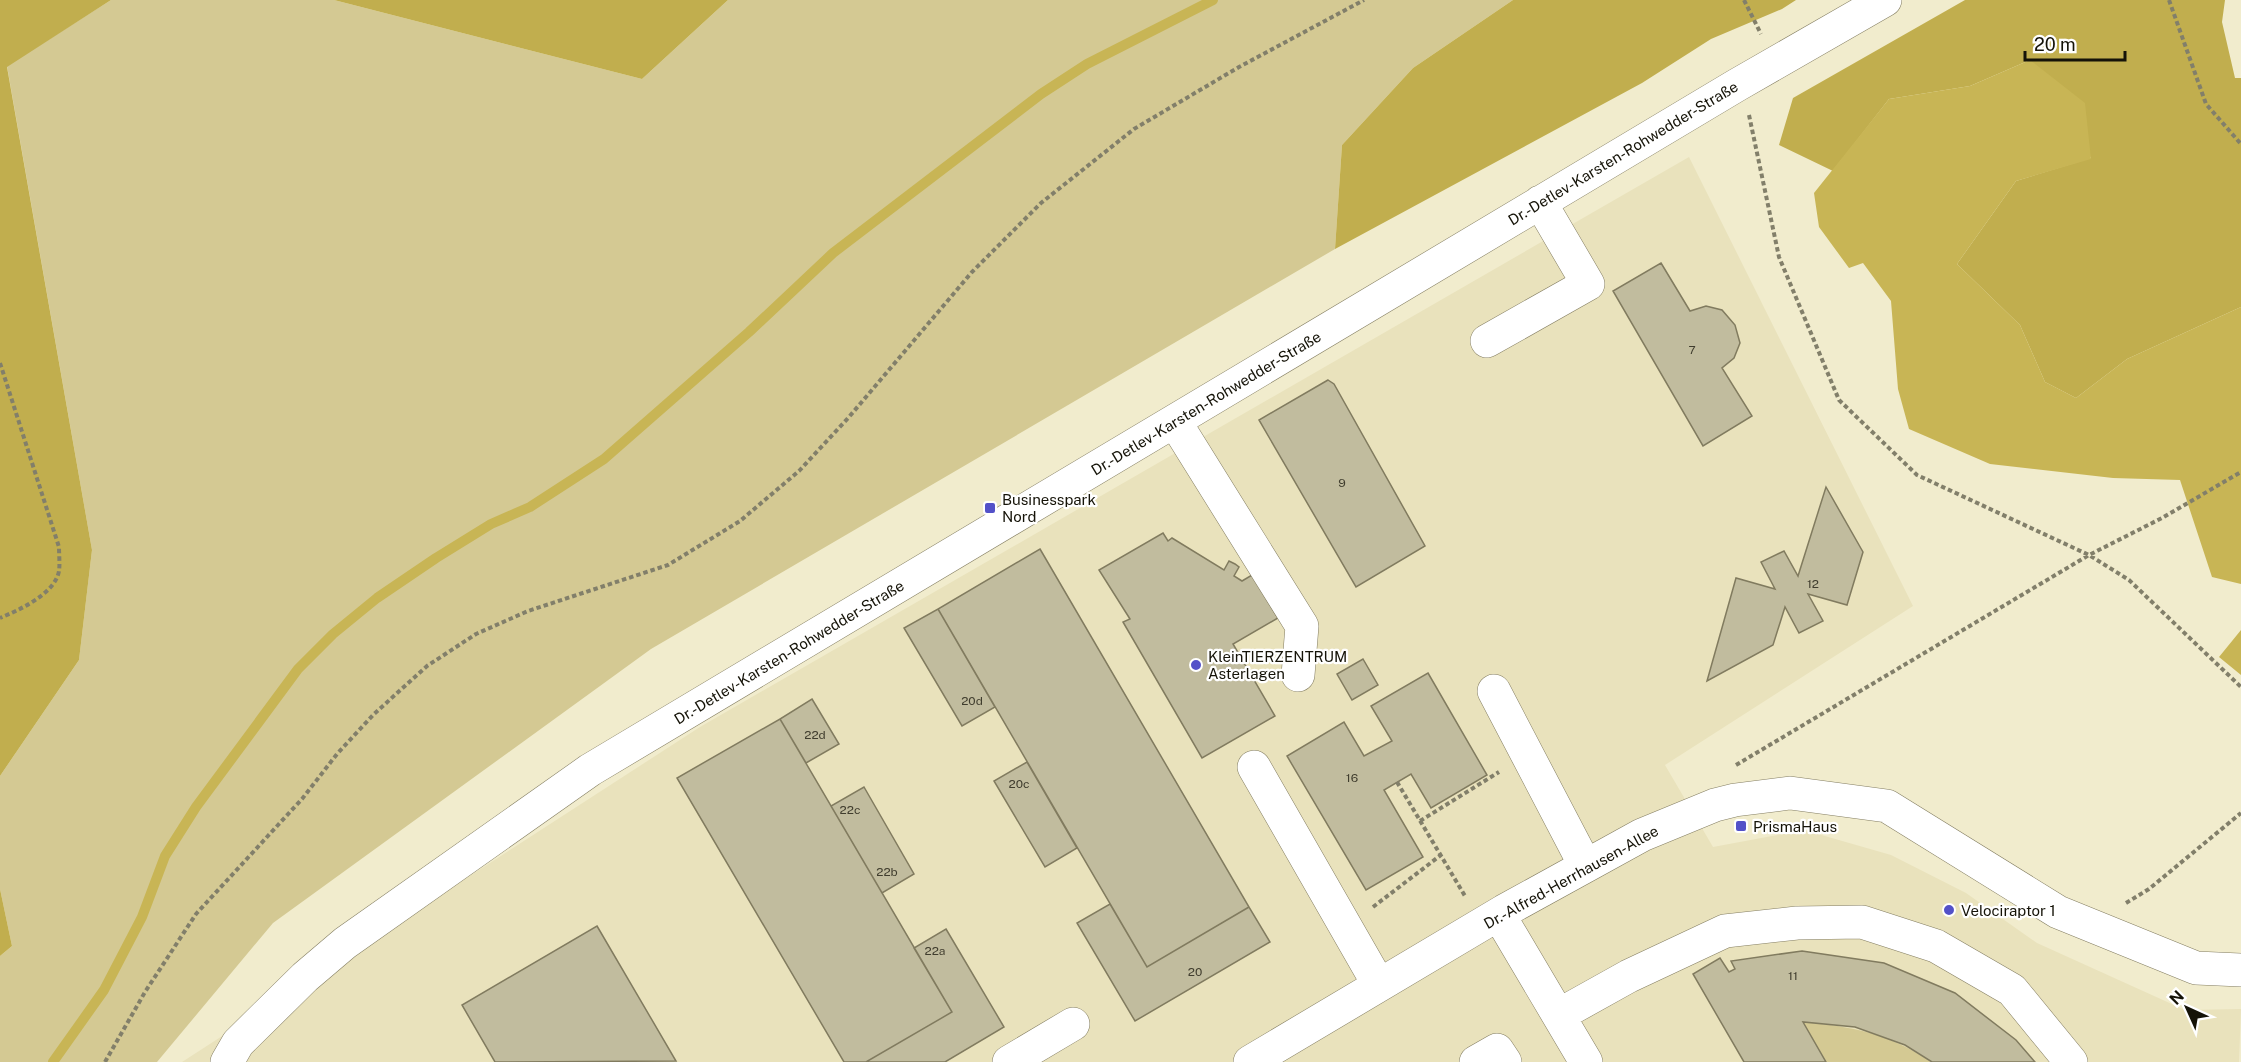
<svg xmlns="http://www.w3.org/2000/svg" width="2241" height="1062" font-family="'Public Sans',sans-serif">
<rect width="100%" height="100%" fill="#f1eccd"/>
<path fill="#e9e2bc" d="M1689,157L1913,606L1665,765L1713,847L1804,830L1891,855L1966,893L2037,943L2185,1010L2241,1009L2239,1062H182L700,727Z"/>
<path fill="#d4c993" d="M111,0H334L642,79L728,0H1513L1413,68L1342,145L1335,249L651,649L273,923L157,1062H0V956L12,946L0,889V776L79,660L92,550L7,66Z
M1803,1022C1855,1027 1887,1033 1932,1062H1826Z"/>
<path fill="#c1ae4e" d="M0,0H111L7,67L92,550L79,660L0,776Z
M334,0H728L642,79Z
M1513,0H1796L1782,9L1711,39L1642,83L1335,249L1342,145L1413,68Z
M1965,0H2225L2222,22L2235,78H2241V307L2127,359L2076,398L2045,382L2020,325L1957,264L2016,181L2091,158L2030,60L1970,86L1889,99L1833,171L1779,145L1793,98Z
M0,889L12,946L0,956Z"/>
<path fill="#c8b555" d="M2030,60L2085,103L2091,159L2016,181L1957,264L2020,325L2045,382L2076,398L2127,359L2241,307V584L2212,577L2180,480L2113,478L1990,464L1909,429L1898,389L1891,301L1863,263L1849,268L1819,227L1814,193L1889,99L1970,86Z
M2241,630V675L2219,657Z"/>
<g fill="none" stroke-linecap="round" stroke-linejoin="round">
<path stroke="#c8b555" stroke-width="10" d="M53,1062L104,990L142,917L165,856L196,807L298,669L333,634L377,598L436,558L491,524L530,507L604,459L749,332L833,253L1041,94L1087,64L1213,0"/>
</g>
<path fill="#c1bc9e" stroke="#817b5f" stroke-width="1.5" d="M1661,263L1690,311L1706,306L1722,310L1735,325L1740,343L1734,358L1722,368L1752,416L1703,446L1613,291Z
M1328,380L1334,384L1425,546L1356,587L1259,420Z
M1826,487L1863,552L1847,605L1808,594L1823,621L1799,633L1785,607L1773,645L1707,681L1736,578L1775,589L1761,562L1784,551L1798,576Z
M1163,533L1168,541L1172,538L1224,570L1229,561L1235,564L1239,567L1234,576L1242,581L1252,575L1278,618L1233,644L1275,716L1202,758L1123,622L1130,619L1099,570Z
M1040,549L1249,907L1147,967L938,609Z
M938,609L995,707L962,726L904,628Z
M1363,659L1378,685L1352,700L1337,674Z
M1428,673L1487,775L1431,808L1411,774L1384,790L1423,857L1366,890L1287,756L1344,722L1364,756L1392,741L1371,706Z
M812,699L839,744L806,763L780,719Z
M780,719L952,1012L866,1062H844L677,778Z
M1027,762L1077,848L1045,867L994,781Z
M864,787L914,874L882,893L831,806Z
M1110,904L1147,967L1249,907L1270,942L1135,1021L1077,923Z
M597,926L676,1061L495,1062L462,1005Z
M946,929L1004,1027L945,1062H866L952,1012L914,948Z
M1802,951L1884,963L1955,993L2016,1040L2035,1062H1932L1905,1045L1855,1027L1803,1022L1826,1062H1744L1693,974L1720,958L1729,972L1735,969L1731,961Z"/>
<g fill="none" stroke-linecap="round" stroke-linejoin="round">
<g stroke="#847e62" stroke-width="34">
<path id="minor" d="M1487,341L1588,284L1540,202
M1175,422L1302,626L1298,675
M1494,691L1585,865
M1254,767L1379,985
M1499,915L1586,1062
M1559,1015L1629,976L1725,931L1797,923L1862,922L1936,946L2012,990L2071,1062
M227,1062L238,1043L305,977L345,943L590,770L1737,85L1885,0
M1009,1062L1073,1024
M1250,1062L1504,911L1642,835L1715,805L1735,800L1790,793L1887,806L2058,912L2196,968L2241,970
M1476,1062L1497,1050L1505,1062"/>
</g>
<path stroke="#827f6a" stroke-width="4" stroke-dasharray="4.5 3" stroke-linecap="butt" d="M1744,0L1761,34
M2169,0L2206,104L2241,144
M1749,115L1779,257L1839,400L1917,475L2089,555L2129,580L2241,687
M0,363L59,547C59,555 60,564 59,571C55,594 19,610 0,618
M1736,765L2089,555L2162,518L2241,472
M1397,782L1465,896
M1420,821L1499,772
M2126,903L2149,889L2241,813
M1373,907L1441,855
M105,1062L145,992L196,914L302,799L337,754L374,714L427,666L476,634L528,611L668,565L740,521L799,471L849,417L972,272L1041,203L1134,129L1239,67L1364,0"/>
<use href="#minor" stroke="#fff" stroke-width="33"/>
</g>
<g fill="#5351c8" stroke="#fff" stroke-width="2">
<rect x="984" y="502" width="12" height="12" rx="3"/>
<circle cx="1196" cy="665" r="6"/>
<rect x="1735" y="820" width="12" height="12" rx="3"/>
<circle cx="1949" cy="910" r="6"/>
</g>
<g text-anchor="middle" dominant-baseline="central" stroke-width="4.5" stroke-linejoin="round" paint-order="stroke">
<g font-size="12" fill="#403d2e">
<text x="1692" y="350">7</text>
<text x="1342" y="483">9</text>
<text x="1813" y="584">12</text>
<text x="972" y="701">20d</text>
<text x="815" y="735">22d</text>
<text x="1352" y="778">16</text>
<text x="1019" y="784">20c</text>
<text x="850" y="810">22c</text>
<text x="887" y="872">22b</text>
<text x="935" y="951">22a</text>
<text x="1195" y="972">20</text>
<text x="1793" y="976">11</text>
</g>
<g font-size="15" fill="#151308" stroke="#fff">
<text transform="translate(1623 153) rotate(-31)">Dr.-Detlev-Karsten-Rohwedder-Straße</text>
<text transform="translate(1206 403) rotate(-31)">Dr.-Detlev-Karsten-Rohwedder-Straße</text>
<text transform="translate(789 652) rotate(-31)">Dr.-Detlev-Karsten-Rohwedder-Straße</text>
<text transform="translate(1571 877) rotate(-29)">Dr.-Alfred-Herrhausen-Allee</text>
</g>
<g font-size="15" fill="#151308" stroke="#fff" text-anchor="start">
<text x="1002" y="499">Businesspark<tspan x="1002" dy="17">Nord</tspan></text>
<text x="1208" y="656">KleinTIERZENTRUM<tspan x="1208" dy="17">Asterlagen</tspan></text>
<text x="1753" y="826">PrismaHaus</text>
<text x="1961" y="910">Velociraptor 1</text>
</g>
</g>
<g transform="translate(2187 1008) rotate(315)" stroke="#ffffff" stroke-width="4.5" paint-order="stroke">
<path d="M0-4.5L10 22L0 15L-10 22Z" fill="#151308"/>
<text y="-9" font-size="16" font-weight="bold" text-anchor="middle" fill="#151308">N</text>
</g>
<path d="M2025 51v9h100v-9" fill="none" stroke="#151308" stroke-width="3"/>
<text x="2034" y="51" font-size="18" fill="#151308" stroke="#ffffff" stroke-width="4.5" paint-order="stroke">20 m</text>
</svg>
